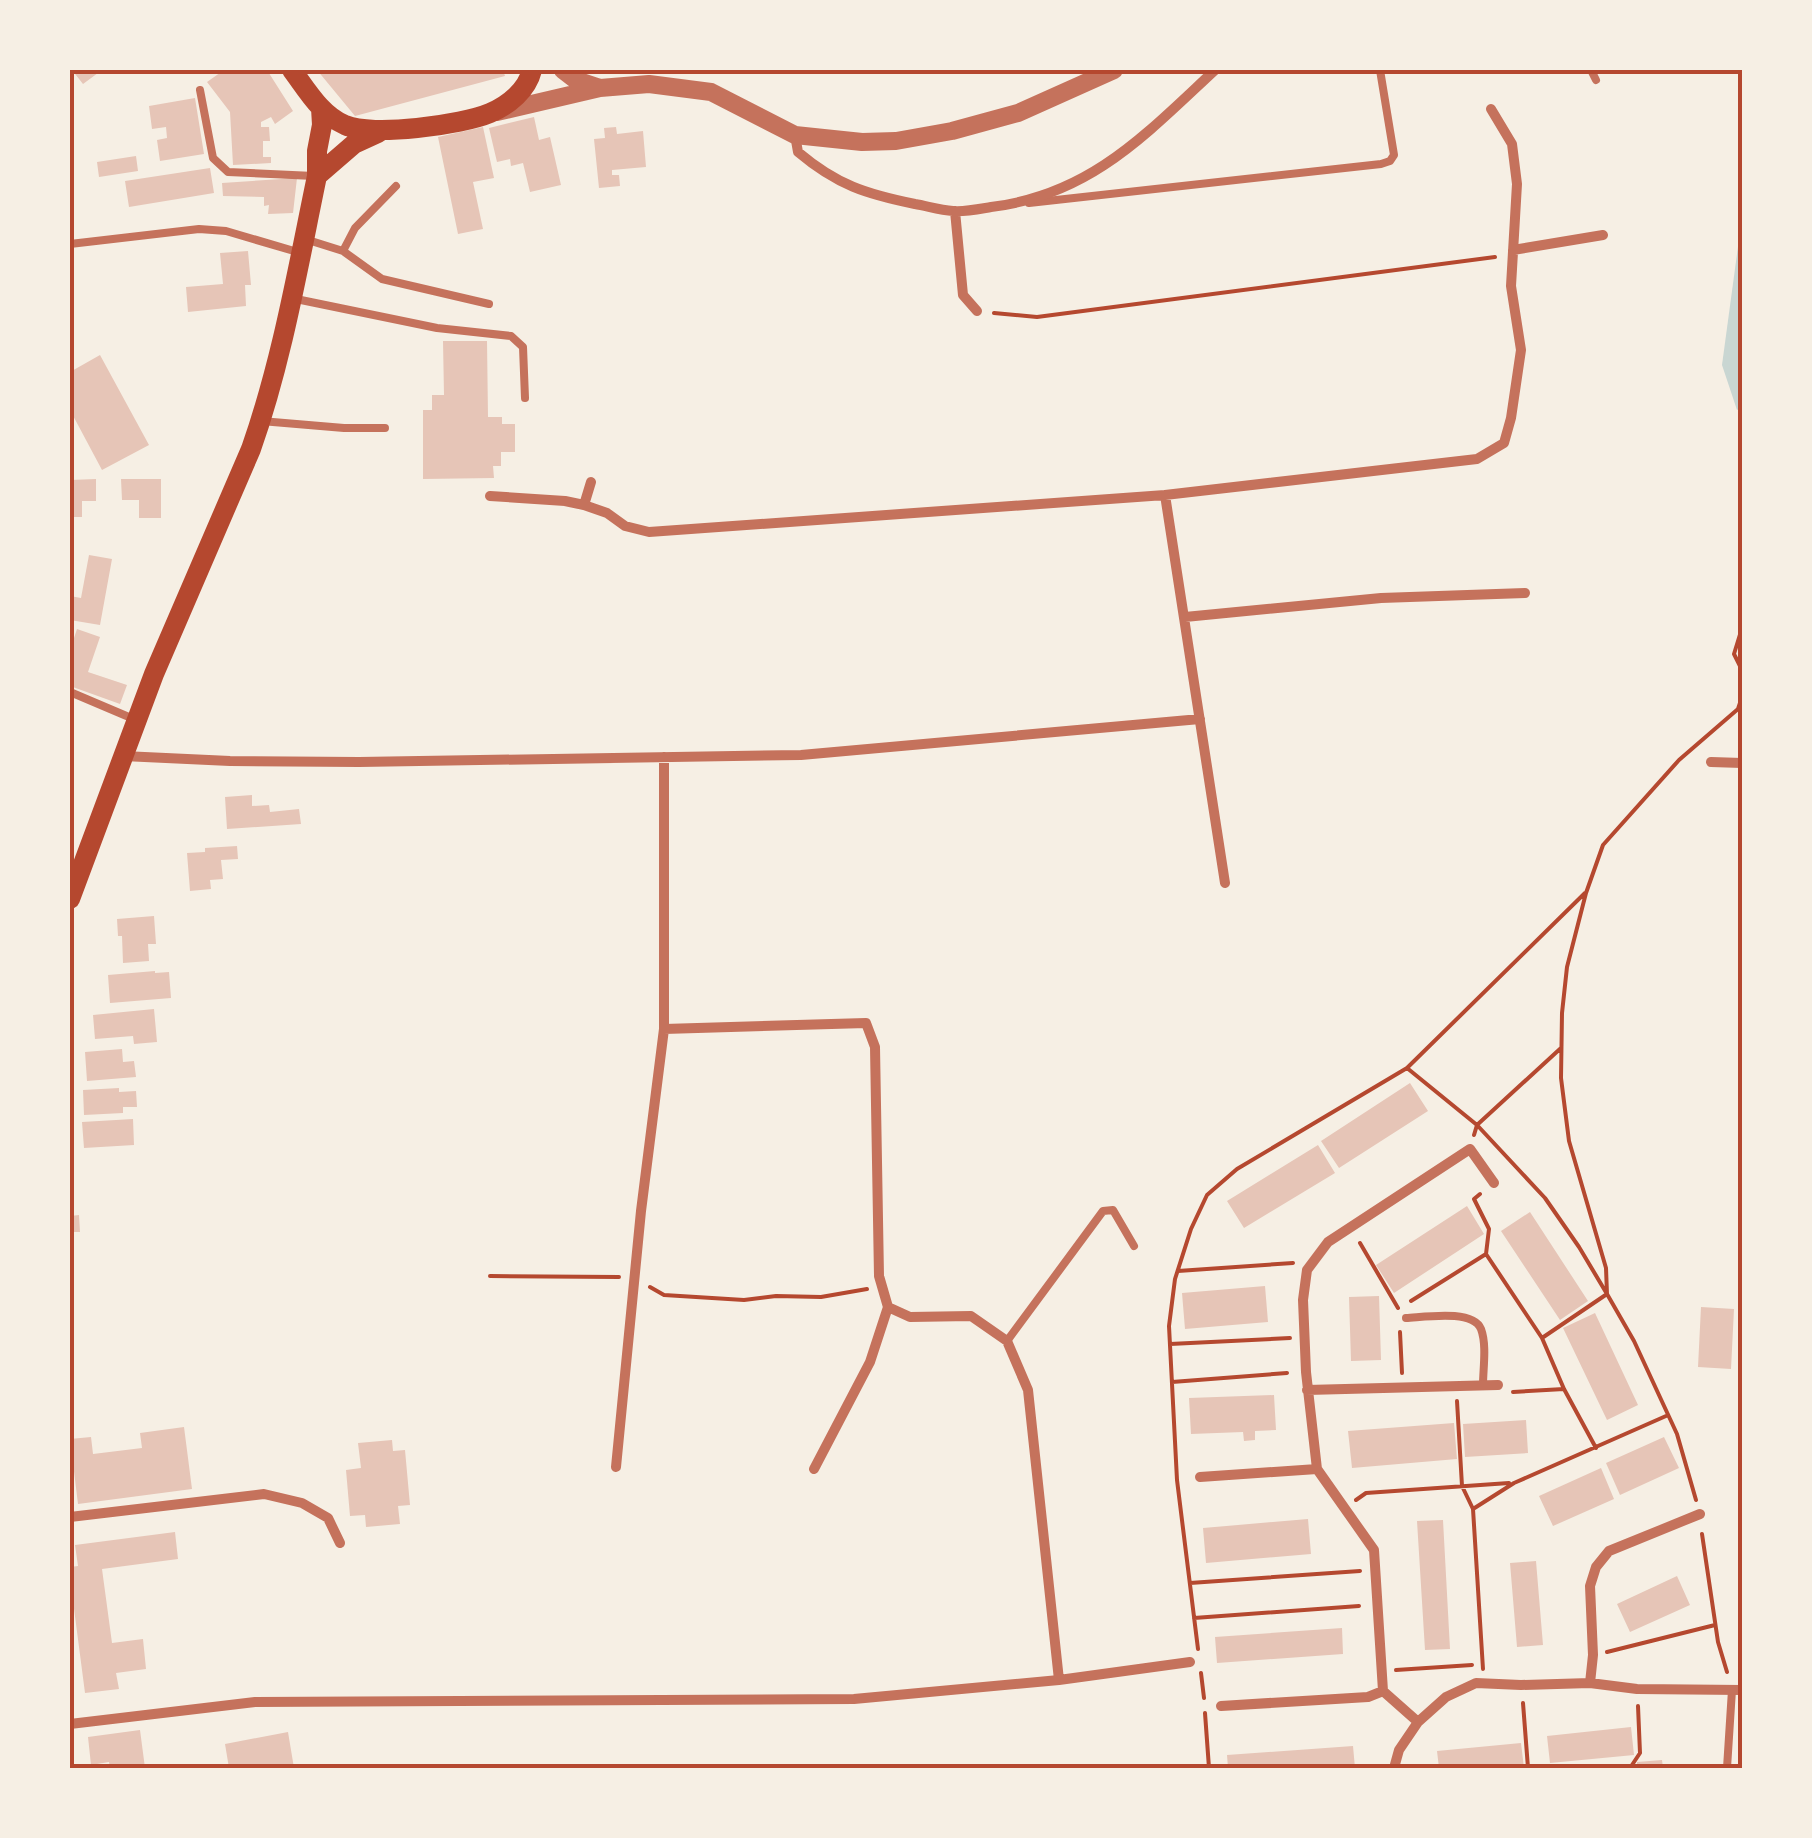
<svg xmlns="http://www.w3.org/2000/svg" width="1812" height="1838" font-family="Barlow,sans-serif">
<rect width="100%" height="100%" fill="#f6efe4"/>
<path fill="#c9d6d2" d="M1742,217V407L1737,410L1722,365Z"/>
<path fill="#e6c5b7" d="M72,70H102L83,84Z
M224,70H267L293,111L275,124L271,117L261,122V127H269L270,141H263V157H271V163L233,165L230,112L207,82Z
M317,70H503L505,76L355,116Z
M195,98L204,154L160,161L157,140L167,138L166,127L152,129L149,106Z
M534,117L539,140L550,137L561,185L530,192L523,163L511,166L510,159L497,162L489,128Z
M483,127L494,178L473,182L483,229L458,234L438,137Z
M616,127L617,134L643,131L646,167L612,170V175H619L620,186L599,188L594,139L605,138L604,128Z
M136,156L138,171L99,177L97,162Z
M210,168L214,193L129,207L125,181Z
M297,178L293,213L268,214L269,205L264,206V197L223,196L222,183Z
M248,251L251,285H245L246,306L188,312L186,287L223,284L220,253Z
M443,341H487L488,417H502V424H515V452H501V466H493L494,478L423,479V410H432V395H444Z
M100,355L149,445L102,470L70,410V372Z
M96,479V501H82V517H70V480Z
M121,479H161V518H139V500H122Z
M89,555L112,559L100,625L70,620V596L81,598Z
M77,629L100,637L88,672L127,685L120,704L70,686V650Z
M252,795V806L269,805L270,812L299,809L301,824L227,829L225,797Z
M237,846L238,859L221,860L223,879L210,880L211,889L190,891L187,853L205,852V848Z
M154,916L156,944H148L149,961L123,963L122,936H118L117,919Z
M155,971V973L169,972L171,998L110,1003L108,975Z
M154,1009L157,1042L134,1044L133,1036L95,1039L93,1015Z
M122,1049L123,1062L134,1061L136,1077L87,1081L85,1052Z
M1410,1083L1428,1111L1339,1168L1321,1141Z
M119,1088V1092L136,1091L137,1107H123V1113L84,1115L83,1090Z
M133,1119L134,1145L84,1148L82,1122Z
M1318,1145L1335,1173L1244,1228L1227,1201Z
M1467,1206L1484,1234L1394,1293L1376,1265Z
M1530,1212L1588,1301L1560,1320L1501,1231Z
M79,1215L80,1232H70V1216Z
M1265,1286L1268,1322L1185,1329L1182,1293Z
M1379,1296L1381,1360L1351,1361L1349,1297Z
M1701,1307L1734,1309L1731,1369L1698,1367Z
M1595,1313L1638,1405L1607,1420L1563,1328Z
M1274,1395L1276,1430L1255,1431V1440L1244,1441L1243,1432L1191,1434L1189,1398Z
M1526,1420L1528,1453L1465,1457L1463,1424Z
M1454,1423L1457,1459L1352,1468L1348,1431Z
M184,1427L192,1489L78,1504L70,1439L91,1437L93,1454L142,1448L140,1433Z
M1664,1437L1679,1468L1620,1495L1606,1463Z
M392,1440L393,1451L405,1450L410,1505L398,1506L400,1524L366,1527L365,1515L350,1516L346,1470L361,1468L358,1443Z
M1601,1468L1614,1499L1553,1526L1539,1496Z
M1308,1519L1311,1554L1206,1563L1203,1528Z
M1443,1520L1450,1649L1425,1650L1417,1521Z
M175,1532L178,1559L102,1569L112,1643L143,1639L146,1669L116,1673L119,1689L85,1693L70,1578V1567L78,1566L75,1545Z
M1536,1561L1543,1645L1517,1647L1510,1563Z
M1677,1576L1690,1605L1630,1632L1617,1604Z
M1342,1628L1343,1654L1217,1663L1215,1637Z
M1631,1727L1634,1755L1550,1763L1547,1736Z
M140,1730L145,1768H110L109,1762L91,1765L88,1737Z
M288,1732L294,1768H229L225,1744Z
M1521,1743L1524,1768H1439L1437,1751Z
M1353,1746L1355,1768H1228L1227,1755Z
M1662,1760L1663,1768H1637V1762Z"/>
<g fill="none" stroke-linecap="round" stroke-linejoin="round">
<path stroke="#b5482f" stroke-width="4" d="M994,313L1037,317L1495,257
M1742,628L1734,654L1742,670
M1407,1068L1585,893
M1480,1194L1474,1199L1489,1229L1486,1254L1542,1338L1564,1389L1596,1448
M1360,1243L1398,1308
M1178,1271L1293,1263
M490,1276L619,1277
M650,1287L664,1295L744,1300L776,1296L821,1297L867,1289
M1411,1301L1486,1254
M1400,1332L1402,1373
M1542,1338L1607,1294L1579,1247L1545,1198L1477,1125L1561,1048
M1170,1344L1290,1338
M1172,1382L1287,1373
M1513,1392L1564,1389
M1457,1401L1462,1486L1473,1509
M1356,1500L1366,1493L1509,1483
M1696,1500L1677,1434L1634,1341L1607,1294L1606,1268L1569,1141L1561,1078L1562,1013L1567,967L1586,893L1603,845L1679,760L1738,709L1742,697
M1702,1534L1718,1642L1727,1672
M1190,1583L1360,1571
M1194,1618L1359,1606
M1198,1649L1177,1480L1169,1326L1175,1279L1191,1229L1207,1195L1237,1169L1407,1068L1477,1125L1474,1135
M1607,1652L1715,1625
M1483,1669L1473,1509L1514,1483L1666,1416
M1396,1670L1472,1665
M1201,1673L1204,1698
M1523,1703L1528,1768
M1205,1713L1209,1768
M1630,1768L1640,1753L1638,1706"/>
<path stroke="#c5725c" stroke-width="8" d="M1591,70L1596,80
M200,90L213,158L228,172L314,176
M1029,203L1381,164L1390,161L1394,155L1380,70
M308,240L343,251L382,279L489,304
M70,244L199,229L226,231L301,253
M343,251L355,228L396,186
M296,299L437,328L511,336L523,347L525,398
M261,421L344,428H385
M70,692L136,720
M1406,1318C1425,1317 1473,1309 1481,1329C1487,1345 1483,1369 1483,1385
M1007,1341L1103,1211L1113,1210L1134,1246
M1727,1768L1732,1690"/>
<path stroke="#c5725c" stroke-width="10" d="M795,135L798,152C837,185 866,194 915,204C927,206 940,210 953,211C965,212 979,209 991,207C1090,195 1145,135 1215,70
M955,211L963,295L977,311
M1513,250L1603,235
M1165,495L1225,883
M490,496L565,501L584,505L607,513L625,526L649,532L1165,495L1477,459L1504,443L1511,418L1521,350L1511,286L1517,184L1512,144L1491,109
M584,505L591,482
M1185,617L1381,598L1525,593
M123,756L230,761L359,762L801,755L1200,719
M1711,762L1742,763
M664,1029L866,1023L875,1047L879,1276L888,1307L910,1317L971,1316L1007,1341L1028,1390L1059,1680
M1307,1390L1498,1385
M616,1467L641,1211L664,1029V757
M814,1469L870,1362L888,1307
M1200,1477L1317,1469
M70,1517L264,1494L302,1503L328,1518L340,1543
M1590,1683L1593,1655L1590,1586L1596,1567L1609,1551L1700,1514
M1221,1706L1368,1697L1383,1691
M1418,1722L1383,1691L1374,1550L1317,1469L1306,1372L1303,1300L1307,1270L1328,1242L1470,1149L1494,1183
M70,1724L255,1702L854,1699L1059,1680L1190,1662
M1394,1768L1399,1750L1418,1722L1446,1697L1476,1683L1521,1685L1590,1683L1637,1689L1742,1690"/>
<path stroke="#c5725c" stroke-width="18" d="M563,70L576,80L600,88
M497,112L600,88L649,84L711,92L795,135L862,142L896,141L952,131L1018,113L1114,70"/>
<path stroke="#b5482f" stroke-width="20" d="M292,70C307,90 321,115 345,125C372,137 462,125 490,113C509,105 527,90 532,70
M317,176L354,144L378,133
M70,899L154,674L251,449C282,361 298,267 317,176V151L322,125L321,108"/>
</g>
<rect width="1812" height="1838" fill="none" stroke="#f6efe4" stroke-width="145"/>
<rect x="72" y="72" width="1668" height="1694" fill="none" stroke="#b5482f" stroke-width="4"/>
</svg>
